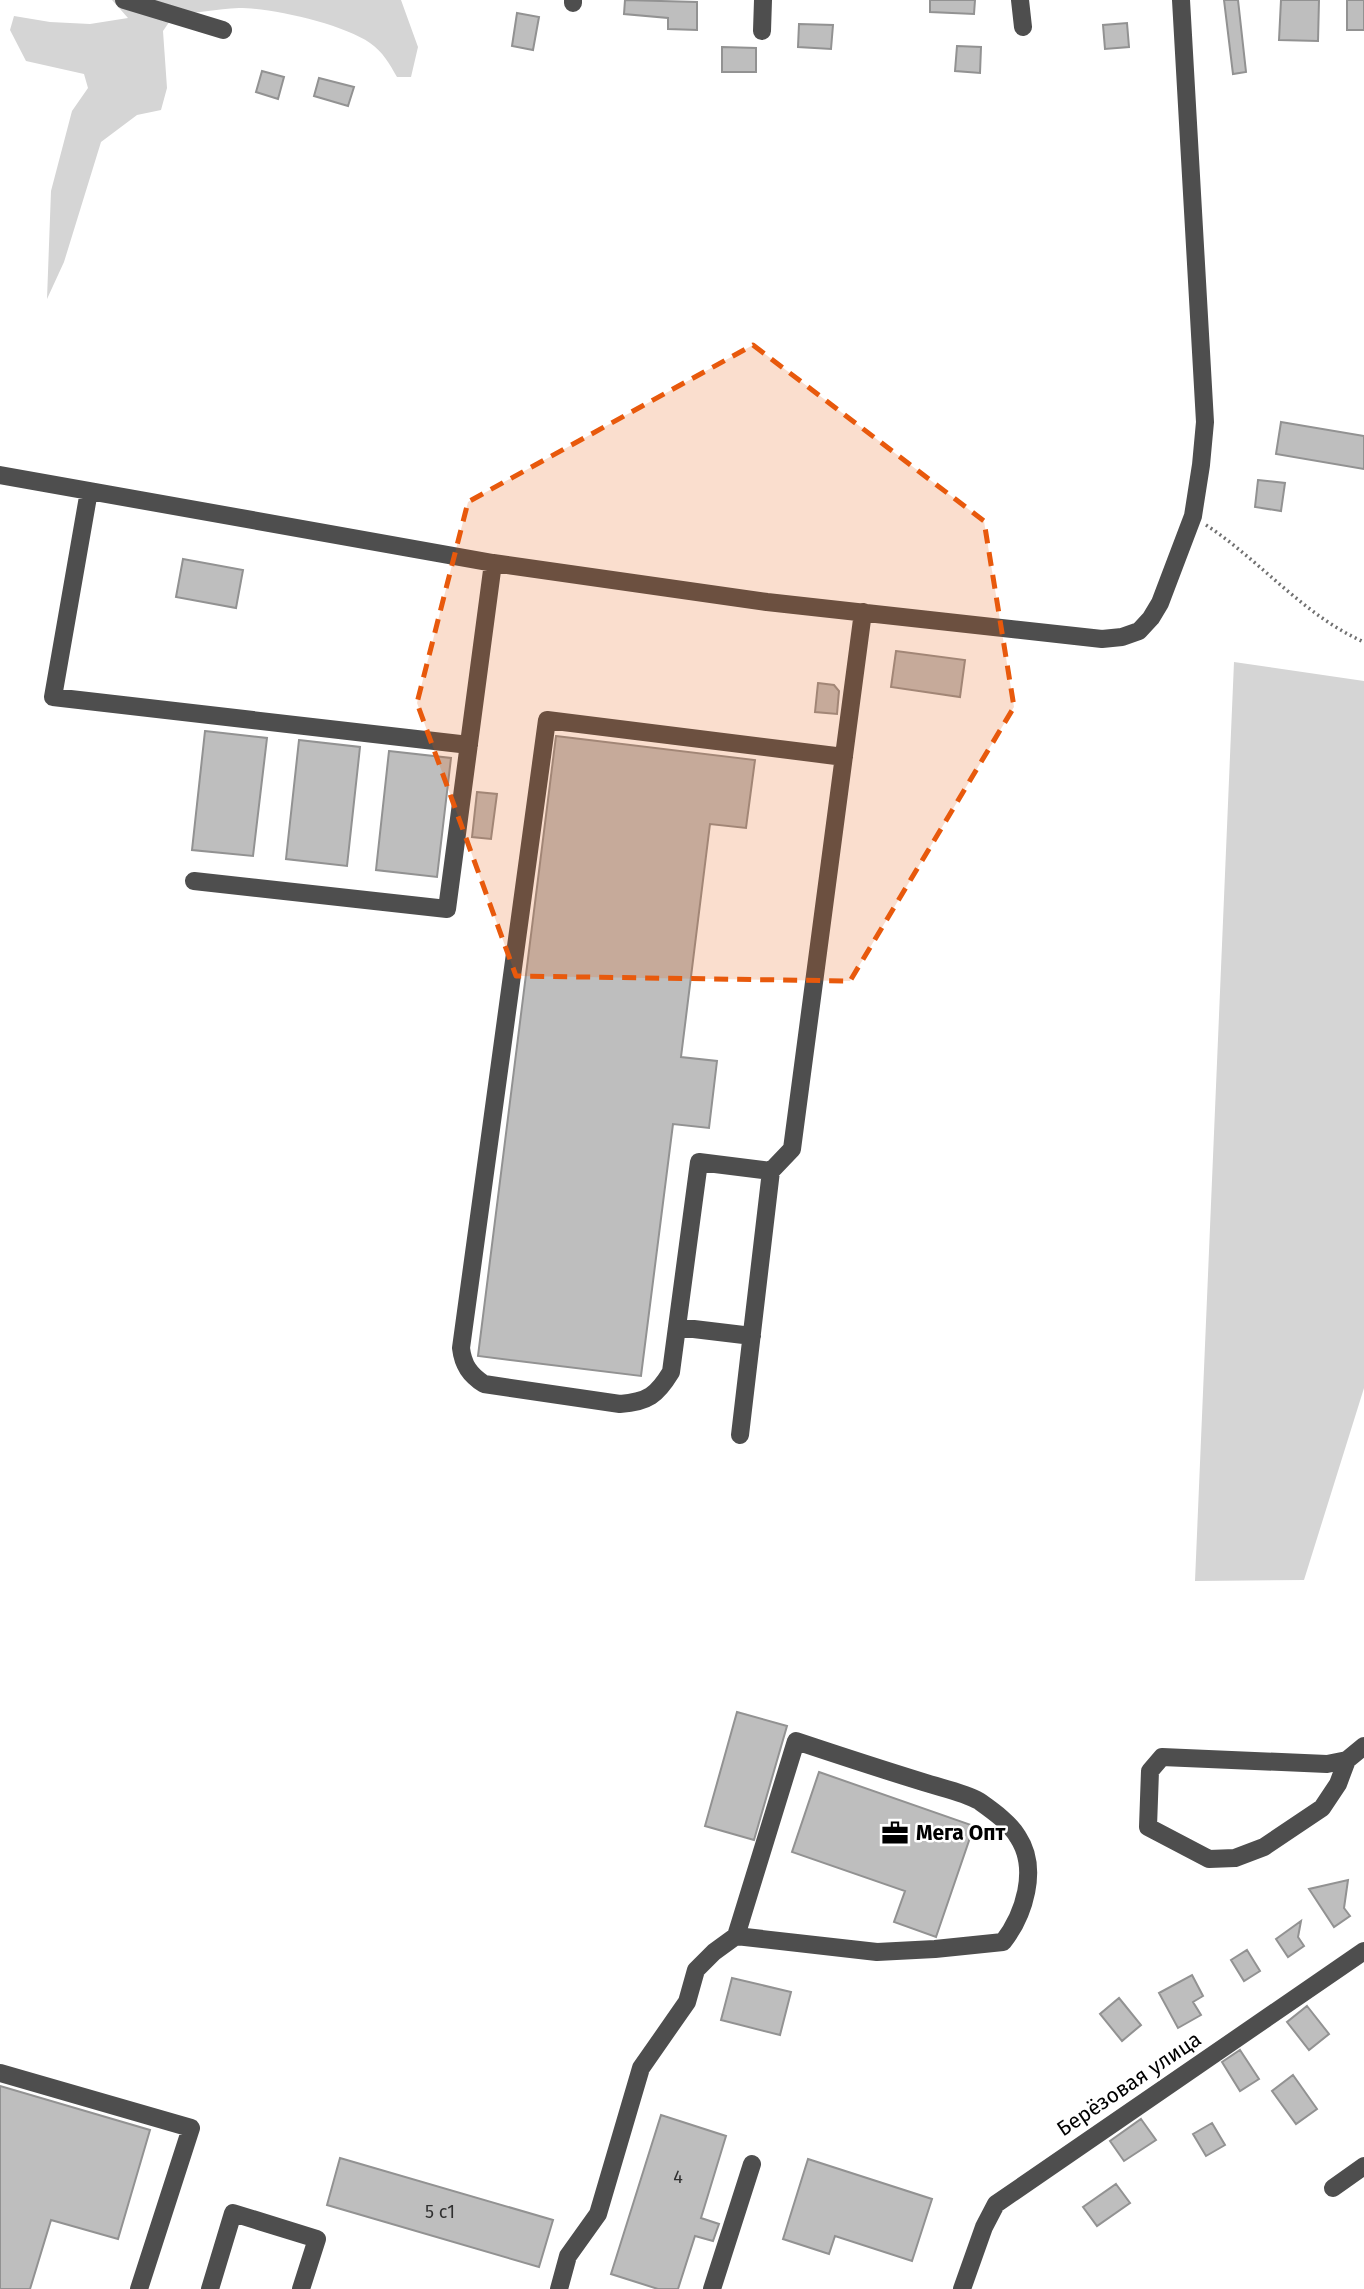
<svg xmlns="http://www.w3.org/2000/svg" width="1364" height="2289" font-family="'Fira Sans',sans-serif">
<rect width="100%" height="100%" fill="#fff"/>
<path fill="#d5d5d5" d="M112,0H401L418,47L411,77H397C389,63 383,52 370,43C343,24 272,8 239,8C217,9 195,13 174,15L163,31L167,88L161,110L137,115L101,142L64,262L47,299L51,191L72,111L88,88L84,74L26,61L10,30L14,16L50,22L90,24L128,18Z
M1234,662L1364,681V1388L1304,1580L1195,1581Z"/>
<path fill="#bebebe" stroke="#929292" stroke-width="2" d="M625,0L697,2V30L668,29V18L624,14Z
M930,0H975L974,14L930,12Z
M1224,0H1238L1246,72L1233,74Z
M1281,0H1319L1318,41L1279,40Z
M1347,0H1364V30H1347Z
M517,13L539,17L533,50L512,46Z
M1127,23L1129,47L1105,49L1103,25Z
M799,24L833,25L831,49L798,47Z
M957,46L981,47L980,73L955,71Z
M722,47L756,48V72H722Z
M262,71L284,77L278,99L256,92Z
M319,78L354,87L348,106L314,96Z
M1281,422L1364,436V469L1276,454Z
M1258,480L1285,483L1281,511L1255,507Z
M183,559L243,570L236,608L176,597Z
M896,651L965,660L960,697L891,687Z
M818,683L834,685L839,691L837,714L815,712Z
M205,731L267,738L253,856L192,850Z
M556,736L755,760L746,828L710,824L681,1057L717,1061L709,1128L673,1124L641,1376L478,1356Z
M299,740L360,747L347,866L286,859Z
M389,751L451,758L437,877L376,870Z
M477,792L497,794L491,839L472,837Z
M737,1712L787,1726L754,1840L705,1826Z
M819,1772L974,1826L936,1937L894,1922L905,1891L792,1852Z
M1348,1880L1344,1908L1350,1916L1334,1927L1309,1889Z
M1301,1921L1298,1937L1304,1946L1288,1957L1276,1939Z
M1247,1950L1260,1971L1244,1981L1231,1960Z
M1192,1975L1203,1996L1193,2002L1201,2015L1178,2028L1159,1993Z
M732,1978L791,1992L780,2035L721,2020Z
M1119,1998L1141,2025L1122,2041L1100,2014Z
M1307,2006L1329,2034L1309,2050L1287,2022Z
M1240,2050L1259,2079L1240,2091L1222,2062Z
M1293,2075L1317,2109L1296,2124L1272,2091Z
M0,2086L150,2130L118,2239L51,2220L30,2289H0Z
M661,2115L726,2136L701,2218L719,2224L713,2241L695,2236L678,2289H658L611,2274Z
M1141,2119L1156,2140L1124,2161L1110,2141Z
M1212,2123L1225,2145L1206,2156L1193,2134Z
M340,2158L553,2220L539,2267L327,2205Z
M808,2159L932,2199L912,2261L835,2236L829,2254L783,2239Z
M1116,2184L1130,2203L1097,2226L1083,2207Z"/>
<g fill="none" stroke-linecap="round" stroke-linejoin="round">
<path stroke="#707070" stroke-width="3.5" stroke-dasharray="2 3.5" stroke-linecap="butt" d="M1206,525C1261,561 1303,615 1364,642"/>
<path stroke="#4e4e4e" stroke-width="18" d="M124,0L223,30
M1020,0L1023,27
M573,3V0
M762,31L763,0
M0,475L493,563L767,602L1102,639L1122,637L1139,631L1151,618L1160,603L1193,516L1201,465L1205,422L1181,0
M89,491L53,697L469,745
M194,881L447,909L493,563
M771,1171L699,1162L671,1372C657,1395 648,1402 620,1404L484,1384C470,1375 463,1365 461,1348L547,720L844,757
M677,1327L752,1336
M740,1435L771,1171L792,1149L863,612
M1347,1760L1338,1784L1322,1808L1264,1847L1235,1858L1209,1859L1148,1827L1150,1771L1162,1757L1327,1764L1347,1760L1364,1746
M0,2073L191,2128L139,2289
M1333,2188L1364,2166
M210,2289L233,2213L317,2239L301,2289
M559,2289L568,2256L598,2214L641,2068L687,2002L696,1970L714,1952L736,1936L877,1952L935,1949L1003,1942C1024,1915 1039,1869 1018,1837C1009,1822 993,1811 979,1801C963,1792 941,1788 923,1782C881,1769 838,1755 796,1741L736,1936
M712,2289L752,2164
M962,2289L984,2227L996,2204L1364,1951"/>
</g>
<path fill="#e8590c" fill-opacity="0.2" stroke="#e8590c" stroke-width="5" stroke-dasharray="14 9" stroke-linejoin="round" d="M753,345L984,521L1014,707L850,981L516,976L417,703L468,502Z"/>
<defs>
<g id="office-bare" transform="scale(2.1)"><path d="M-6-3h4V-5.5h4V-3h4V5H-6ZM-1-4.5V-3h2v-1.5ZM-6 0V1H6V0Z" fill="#000" stroke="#fff" stroke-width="2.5" paint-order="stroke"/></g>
</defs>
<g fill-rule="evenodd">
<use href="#office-bare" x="895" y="1833"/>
</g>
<g text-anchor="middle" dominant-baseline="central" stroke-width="5" stroke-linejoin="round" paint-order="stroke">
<g font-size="18" fill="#303030">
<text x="678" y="2177">4</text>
<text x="440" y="2212">5 с1</text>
</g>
<g font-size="21" font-weight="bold" fill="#000" stroke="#fff" text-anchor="start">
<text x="916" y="1833">Мега Опт</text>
</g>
<g font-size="21" fill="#000" stroke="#fff">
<text transform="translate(1129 2084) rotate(-34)">Берёзовая улица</text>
</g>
</g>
</svg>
